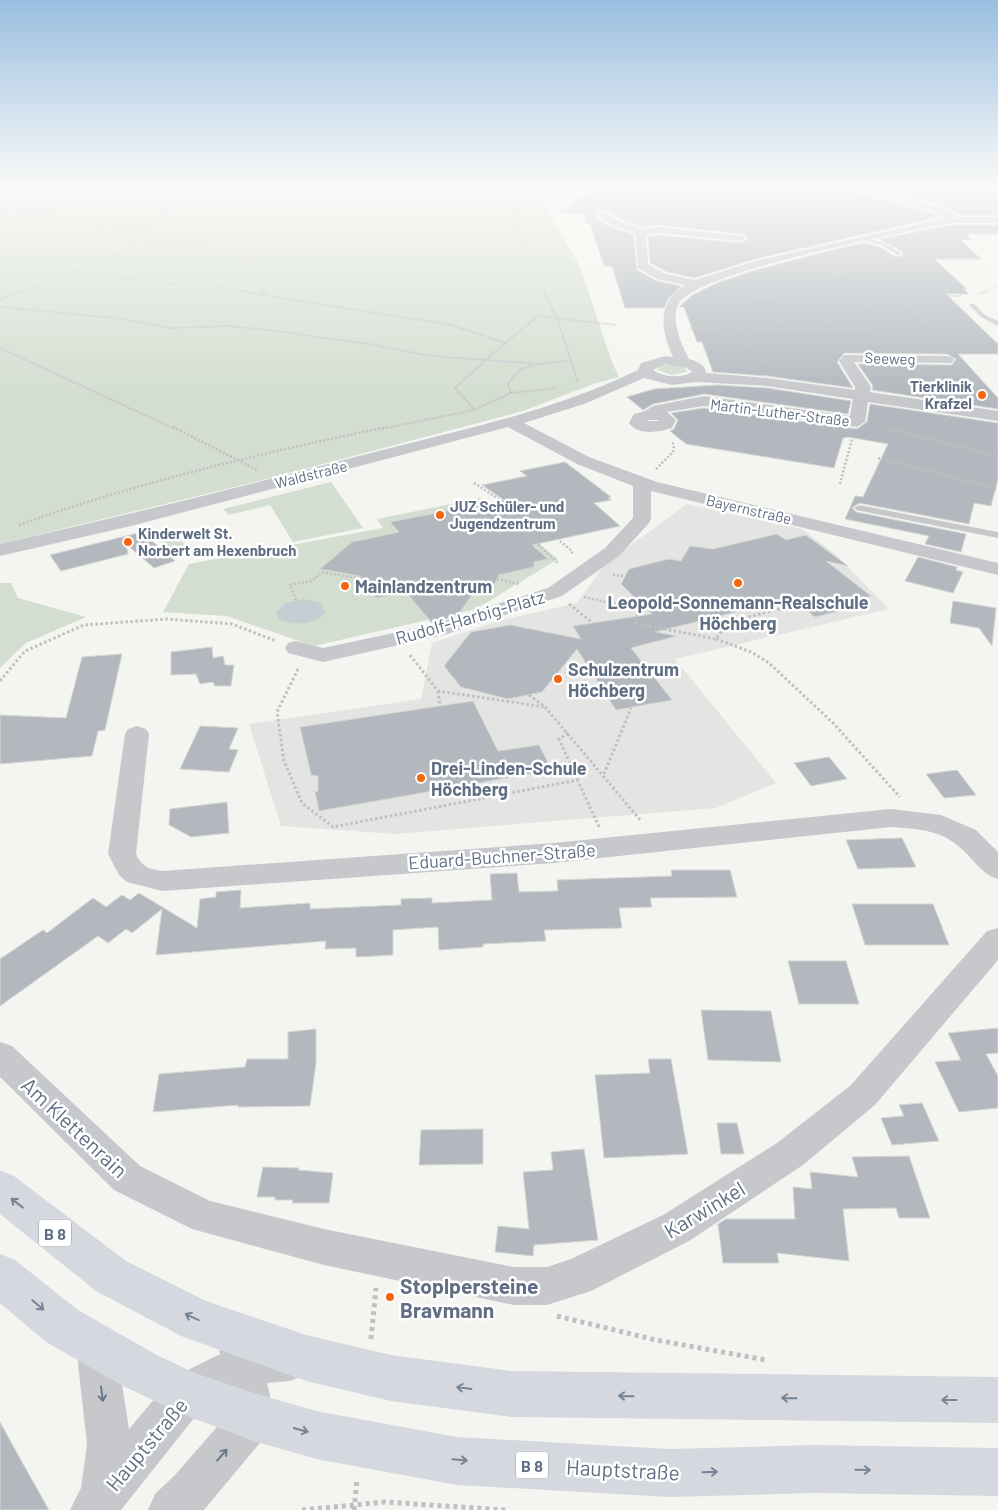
<svg xmlns="http://www.w3.org/2000/svg" width="998" height="1510" font-family="Barlow,sans-serif">
<rect width="100%" height="100%" fill="#f4f5f0"/>
<path fill="#e4e5e3" d="M687,504L802,529L835,554L889,609L675,659L776,783L716,808L395,834L281,826L249,724L421,699L432,643L498,621L577,603L606,563Z"/>
<path fill="#d3ddd0" d="M0,186H535L580,267L612,362L619,377L593,384L523,411L251,483L0,544Z
M671,364L684,367L687,372L672,375L657,370L662,365Z
M331,482L363,528L293,542L270,505L229,515L223,509Z
M481,498L558,559L476,609L314,646L226,616L163,612L189,564L383,528L377,519Z
M179,537L190,552L173,556L161,542Z
M0,583H11L18,598L86,617L26,643L0,668Z"/>
<path fill="#c5ced4" d="M304,599L321,603L325,613C310,626 297,625 279,620L276,612L286,603Z"/>
<path fill="#b2b8be" stroke="#d5d6d3" d="M600,186H807L847,190L929,212L940,217L755,259L695,278L667,272L650,263L648,237L659,235L740,243L747,240V237L744,234L659,225L643,227L621,219L606,210H597L596,218L611,227L633,234L637,270L657,281L681,286L668,299L664,308H625L612,266H604L590,223H585V213H557Z
M873,186H998V215H961L938,204L873,188Z
M950,225H998V234H966L972,240H961L981,259H934L967,289H964L969,294H946L998,344V354H958L998,398V409L872,390L873,386L858,364L952,365L956,359L947,354L844,353L837,362L853,388L767,376L713,372L702,342H697L684,307H679L692,295L717,283L752,271L832,250L864,243L880,247L896,257L902,256L903,252L879,239Z
M718,385L767,388L851,401L848,414L704,394L653,404L643,410L627,397L654,389Z
M870,404L998,423V479L991,506L974,503L969,524L859,503L852,508L856,512L966,534L961,552L925,544L929,536L845,519L855,496L863,497L888,444L848,437L843,438L834,468L686,444L670,431L674,429L678,420L671,413L704,408L857,429L867,422Z
M565,462L611,497L608,498L611,500L594,503L620,526L532,545L548,559L534,562V567L499,575L494,585L476,589L458,615L432,623L406,592L376,598L360,576L320,569L352,542L399,532L390,522L504,500L482,485L527,476L520,471Z
M142,532L175,561L154,568L126,544L128,554L61,571L50,555Z
M777,534L786,540L806,535L848,566L826,561L871,596L861,599L868,604L815,617L792,598L655,632L677,636L631,648L672,700L616,710L577,649L542,692L508,699L461,687L444,666L471,632L510,625L581,639L573,626L652,614L621,584L629,569L669,559L681,561L690,546L713,549Z
M918,557L957,567L956,570L963,572L953,593L905,581Z
M953,601L996,608L992,646L979,628L950,623Z
M212,647L213,658L223,656L225,665H234L231,686H215L213,682L200,684L196,674L171,675V652Z
M122,654L105,730L98,731L92,756L0,764V715L66,718L82,657Z
M473,701L498,751L539,745L552,770L319,811L315,792L318,791V776L311,775L300,727Z
M200,726L238,728L229,749L238,750L229,772L180,769Z
M829,757L847,779L811,786L794,763Z
M957,770L976,795L944,798L926,774Z
M227,802L229,833L191,837L169,825L170,809Z
M902,838L916,867L858,869L846,840Z
M671,870H730L737,897L650,898L652,907L619,908L622,928L544,930L546,941L483,944V947L439,950L438,927L393,930V955L356,957V948L325,949L326,941L156,955L162,909L132,933L126,929L108,943L98,936L0,1006V959L43,930L47,933L93,898L106,907L122,895L130,900L139,893L197,928L200,899L216,897V892L241,890L240,908L310,903V909L401,905V899L432,898V903L492,900L490,874L517,873L519,892L558,891L557,880L672,876Z
M852,904H933L949,945H865Z
M788,961H846L859,1004H799Z
M701,1010L771,1011L781,1062L708,1060Z
M998,1028V1053L986,1054L998,1076V1108L959,1112L935,1062L961,1060L948,1033Z
M316,1029V1063L310,1106L238,1107V1105L153,1112L159,1074L245,1067L247,1059H288V1032Z
M648,1059H671L688,1154L604,1158L595,1075L650,1073Z
M922,1103L939,1141L892,1145L881,1118L904,1116L899,1105Z
M717,1123H737L744,1154H721Z
M483,1129V1164L419,1165L421,1130Z
M584,1149L598,1240L534,1245L533,1256L495,1252L498,1226L529,1229L523,1172L553,1170L551,1152Z
M909,1156L930,1218H899L896,1208L843,1209L849,1261L777,1253L779,1263H723L718,1224L726,1219H795L793,1187L812,1189L810,1172L858,1177L852,1157Z
M263,1167L299,1168L298,1170L333,1173L329,1203H292L293,1200H275V1197H257Z
M0,1422L22,1462L49,1510H0Z"/>
<g fill="none" stroke-linecap="round" stroke-linejoin="round">
<path stroke="#bec0c2" stroke-width="1" stroke-dasharray="1 1" stroke-linecap="butt" d="M183,186L401,196L548,194L596,199
M519,186C510,225 528,258 545,292
M574,186L626,191L632,186
M797,186L788,193L836,198
M929,186L927,189L998,196
M968,193L970,186
M608,199L656,202L676,200L774,210L788,193L745,189L727,205
M662,200L665,198L662,196L671,186H669
M815,205L877,211
M0,210L59,216L118,230H144
M774,210L806,214L823,197
M806,214L818,215L809,225L834,229
M707,216L716,205
M745,219L753,208
M814,221L825,222
M781,222L789,213
M138,240C183,247 228,238 261,275L254,284L263,292
M913,251L944,254
M928,254L940,265
M809,267L839,274L863,275
M77,271L166,284L202,283L249,292
M927,281L937,292
M730,291L735,292
M21,292L124,251L138,240L146,227L197,186
M984,292L998,286"/>
<path stroke="#bec0c2" stroke-width="2" stroke-dasharray="1 1" stroke-linecap="butt" d="M243,291L265,295
M262,291L268,296L452,325L505,343L455,388L474,409
M544,291L559,324L578,382
M730,291L758,297L778,298
M936,291L941,296H962
M980,294L987,291
M0,299L25,291
M867,302L885,325
M0,307L115,318L171,328L229,326L268,330L375,345L430,356L541,364L571,360
M823,311L835,329
M778,312L788,330
M690,328L735,327L744,331L851,329L872,332
M851,328L849,325L926,324L906,302
M744,331L762,365
M505,343L538,316L617,325
M0,348L175,429
M758,358L806,357
M511,393L508,385C513,374 522,368 534,365
M381,429L474,410L511,393L557,388"/>
<path stroke="#bec0c2" stroke-width="2.5" stroke-dasharray="2 2" stroke-linecap="butt" d="M173,427L257,470
M889,429L998,456
M878,458L998,489
M656,469L673,452L674,445L671,441
M474,483L510,506L501,509L559,564
M840,484L852,439
M19,525C139,482 262,453 387,427
M560,541L572,551V555
M613,575L625,576
M497,579L519,584
M584,597L619,605
M296,600L290,585L312,581L322,572L362,579
M569,604L571,605
M795,605L800,604"/>
<path stroke="#bec0c2" stroke-width="3" stroke-dasharray="2.5 2.5" stroke-linecap="butt" d="M569,604L593,623
M614,604L639,610L634,623L716,639L728,622L800,604
M716,639L751,652L769,663L833,723L900,797
M410,655L438,691L545,707
M298,669L277,712L284,761L302,803L333,827L578,780
M0,681L25,651L84,625L167,619L232,624L276,641
M438,691L440,706
M529,695L545,707L641,821
M568,733L559,739L599,827
M604,774L631,708"/>
<path stroke="#bec0c2" stroke-width="5" stroke-dasharray="4 4" stroke-linecap="butt" d="M557,1316L656,1340L766,1360
M371,1339L376,1288
M302,1510L385,1502L506,1510
M354,1510L357,1479"/>
<path fill="#c6c8cc" fill-rule="evenodd" d="M864,237L885,243L902,254L897,255L881,245L862,240Z
M970,304H974L985,315L998,321V326L981,317L970,306Z
M859,505L998,532V538L856,510L854,508Z"/>
<path fill="#c6c8cc" fill-rule="evenodd" d="M841,186H857L938,206L961,217H998V223H950L923,228C883,237 692,274 678,305C671,322 681,344 689,359C696,361 706,365 706,373L767,378L855,390V387L839,361L844,355L947,356L952,357L954,360L952,363L854,362L871,387L870,392L998,411V421L868,402L865,422L857,427L704,406L667,412L676,420L672,428C659,432 638,436 629,423L634,414L645,411L653,406L704,396L850,416L853,399L767,386L696,382L672,385L644,378L584,404L524,423L589,457L657,482L998,563V575L651,491V519L649,523L619,556L562,596L444,635L323,662L288,653L285,648L288,643L296,641L323,648L431,625L548,588L605,548L633,518V486L577,464L508,427L131,526L0,556V544C124,516 248,485 371,453C461,430 554,411 638,370L641,363L665,356L673,357C661,331 656,302 685,285L657,279L638,268L635,233L612,225L597,216V212H605L620,221L643,229L659,227L744,236L746,238L740,241L659,233L646,235L648,264L666,274L695,280L755,261L946,218L930,210ZM666,364L687,368L692,372C680,379 664,377 653,370ZM650,420H658L659,421H646Z
M137,726L146,729L149,734L136,854C142,867 149,869 162,871L554,843L891,809L941,815L976,830L998,852V879C980,874 972,856 957,845C938,829 914,829 891,827L554,863L162,891L127,882L119,875L108,854L125,734L128,729Z
M998,928V960L875,1105L803,1165L689,1241L591,1291L547,1305H514L324,1265L192,1229L114,1190L0,1077V1042L12,1046L140,1166L210,1201L324,1229L514,1267H547L571,1259L663,1215L777,1143L851,1085L987,931Z
M96,1326L110,1332L116,1346L129,1429L172,1378L220,1354L219,1348L225,1334L239,1328L253,1334L257,1342L290,1339L305,1345L311,1360L305,1375L290,1381L267,1383L275,1417L269,1432L204,1510H148L155,1494L174,1476L231,1411L228,1394L202,1408L121,1510H70L81,1488L87,1444L76,1346L82,1332Z"/>
<path fill="#d5d9df" fill-rule="evenodd" d="M0,1170L14,1176L126,1261L206,1301L306,1335L391,1355L511,1371L998,1377V1423L511,1417L391,1401L306,1381L181,1336L96,1291L0,1214Z
M0,1254L15,1260L78,1310L157,1355L195,1373L254,1393L316,1411L457,1437L670,1449L815,1445L998,1448V1496L815,1493L670,1497L457,1485L316,1459L254,1441L187,1416L125,1387L46,1342L0,1303Z"/>
</g>
<defs><path id="oneway-shaft" d="M-6 0H5M1.5-3L5.5 0L1.5 3" fill="none" stroke-width="1.6" stroke-linecap="round" stroke-linejoin="round" transform="scale(1.25)"/></defs>
<g stroke="#778496">
<use href="#oneway-shaft" transform="translate(17 1203) rotate(-142)"/>
<use href="#oneway-shaft" transform="translate(38 1305) rotate(40)"/>
<use href="#oneway-shaft" transform="translate(192 1317) rotate(-155)"/>
<use href="#oneway-shaft" transform="translate(464 1388) rotate(-172)"/>
<use href="#oneway-shaft" transform="translate(626 1396) rotate(-179)"/>
<use href="#oneway-shaft" transform="translate(789 1398) rotate(-179)"/>
<use href="#oneway-shaft" transform="translate(949 1400) rotate(-180)"/>
<use href="#oneway-shaft" transform="translate(301 1430) rotate(16)"/>
<use href="#oneway-shaft" transform="translate(460 1460) rotate(5)"/>
<use href="#oneway-shaft" transform="translate(863 1470) rotate(1)"/>
<use href="#oneway-shaft" transform="translate(710 1472) rotate(-2)"/>
</g>
<g stroke="#6a788b">
<use href="#oneway-shaft" transform="translate(102 1394) rotate(82)"/>
<use href="#oneway-shaft" transform="translate(222 1455) rotate(-49)"/>
</g>
<linearGradient id="sky" x2="0" y2="1"><stop stop-color="#9abee0"/><stop offset="0.47" stop-color="#fafaf8"/><stop offset="1" stop-color="#fafaf8" stop-opacity="0"/></linearGradient>
<rect width="998" height="397" fill="url(#sky)"/>
<g fill="#f5650f" stroke="#fff" stroke-width="2">
<circle cx="982" cy="395" r="5"/>
<circle cx="440" cy="515" r="5"/>
<circle cx="128" cy="542" r="5"/>
<circle cx="738" cy="583" r="5"/>
<circle cx="345" cy="586" r="5"/>
<circle cx="558" cy="679" r="5"/>
<circle cx="421" cy="778" r="5"/>
<circle cx="390" cy="1297" r="5"/>
</g>
<g text-anchor="middle" dominant-baseline="central" stroke-width="5" stroke-linejoin="round" paint-order="stroke">
<g font-size="15" fill="#606f84" stroke="#fff">
<text transform="translate(890 358) rotate(2)">Seeweg</text>
<text transform="translate(780 412) rotate(7)">Martin-Luther-Straße</text>
<text transform="translate(311 474) rotate(-14)">Waldstraße</text>
<text transform="translate(749 509) rotate(13)">Bayernstraße</text>
</g>
<g font-size="15" font-weight="bold" fill="#606f84" stroke="#fff" text-anchor="start">
<text x="972" y="386" text-anchor="end">Tierklinik<tspan x="972" dy="17">Krafzel</tspan></text>
<text x="450" y="506">JUZ Schüler- und<tspan x="450" dy="17">Jugendzentrum</tspan></text>
<text x="138" y="533">Kinderwelt St.<tspan x="138" dy="17">Norbert am Hexenbruch</tspan></text>
</g>
<g fill="#fff" stroke="#909aa9" stroke-width="1">
<rect x="39" y="1219.5" width="32" height="27" rx="4"/>
<rect x="516" y="1451.5" width="32" height="27" rx="4"/>
</g>
<g font-size="16" font-weight="bold" fill="#606f84">
<text x="55" y="1233">B 8</text>
<text x="532" y="1465">B 8</text>
</g>
<g font-size="18" font-weight="bold" fill="#606f84" stroke="#fff" text-anchor="start">
<text x="355" y="586">Mainlandzentrum</text>
<text x="738" y="602" text-anchor="middle">Leopold-Sonnemann-Realschule<tspan x="738" dy="21">Höchberg</tspan></text>
<text x="568" y="669">Schulzentrum<tspan x="568" dy="21">Höchberg</tspan></text>
<text x="431" y="768">Drei-Linden-Schule<tspan x="431" dy="21">Höchberg</tspan></text>
</g>
<g font-size="18" fill="#606f84" stroke="#fff">
<text transform="translate(470 617) rotate(-16)">Rudolf-Harbig-Platz</text>
<text transform="translate(502 856) rotate(-4)">Eduard-Buchner-Straße</text>
</g>
<g font-size="21" fill="#606f84" stroke="#fff">
<text transform="translate(75 1127) rotate(43)">Am Klettenrain</text>
<text transform="translate(704 1209) rotate(-31)">Karwinkel</text>
<text transform="translate(146 1444) rotate(-50)">Hauptstraße</text>
<text transform="translate(623 1469) rotate(3)">Hauptstraße</text>
</g>
<g font-size="21" font-weight="bold" fill="#606f84" stroke="#fff" text-anchor="start">
<text x="400" y="1285">Stoplpersteine<tspan x="400" dy="24">Bravmann</tspan></text>
</g>
</g>
</svg>
